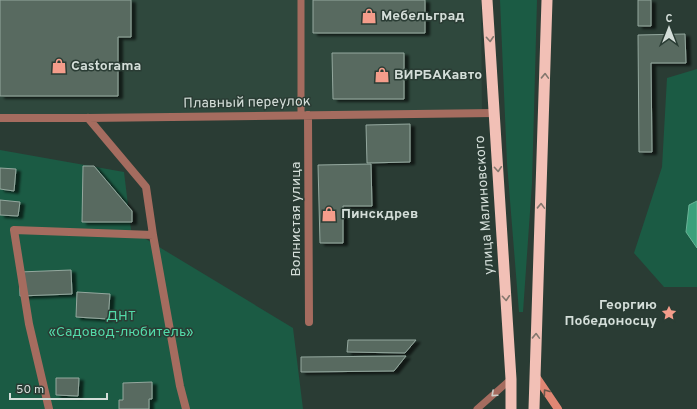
<svg xmlns="http://www.w3.org/2000/svg" width="697" height="409" font-family="Overpass,sans-serif">
<defs>
<filter id="shadow"><feDropShadow dx="4.5" dy="2.5" stdDeviation="1" flood-color="#0009"/></filter>
</defs>
<rect width="100%" height="100%" fill="#2a3c34"/>
<path fill="#2f483d" d="M0,0H481L482,116H0Z"/>
<path fill="#1b5b44" d="M500,0H537L532,183L523,312H519L507,163Z
M697,69V287H664L634,253L662,167L667,78Z
M0,150L124,172L131,230L293,328L303,409H0Z"/>
<path fill="#3ca07b" stroke="#6ab397" d="M697,201V248L686,232L689,205Z"/>
<path fill="#586a61" stroke="#94a89e" filter="url(#shadow)" d="M0,0H131V37H118V96H0Z
M313,0H425V33H313Z
M638,0H651V26H638Z
M685,34L686,63H651L652,152H639L638,35Z
M332,53H404V99H333Z
M410,124V162L367,163L366,125Z
M371,164L372,206H343V243H320L318,165Z
M83,166H94L132,211V222H82Z
M0,168L16,169L14,191L0,189Z
M0,200L20,202L18,216L0,215Z
M71,270L72,294L20,296L19,272Z
M77,292L110,294L108,319L76,317Z
M348,340H416L405,353L347,352Z
M406,356L394,371L301,372V357Z
M56,378H79L78,396L56,395Z
M152,382V399H149V409H119V400H123V383Z"/>
<g fill="none" stroke-linecap="round" stroke-linejoin="round">
<path stroke="#a56c5f" stroke-width="7" d="M301,115V0
M477,409L511,379"/>
<path stroke="#a56c5f" stroke-width="8" d="M308,115L309,322
M0,118H88L495,113
M88,118L146,187L153,235L180,386L186,409
M49,409L29,324L14,230L153,235"/>
<path stroke="#e18774" stroke-width="8" d="M535,375L558,409"/>
<path stroke="#f2c0b6" stroke-width="11" d="M487,0L511,379V409
M534,409L547,0"/>
</g>
<defs><path id="oneway-chevron" d="M-2-3.5L2.5 0L-2 3.5" fill="none" stroke-width="1.6" stroke-linecap="round" stroke-linejoin="round"/></defs>
<g stroke="#84776e">
<use href="#oneway-chevron" transform="translate(490 39) rotate(86)"/>
<use href="#oneway-chevron" transform="translate(545 76) rotate(-88)"/>
<use href="#oneway-chevron" transform="translate(498 169) rotate(86)"/>
<use href="#oneway-chevron" transform="translate(541 206) rotate(-88)"/>
<use href="#oneway-chevron" transform="translate(506 298) rotate(86)"/>
<use href="#oneway-chevron" transform="translate(536 336) rotate(-88)"/>
</g>
<use stroke="#6a564a" href="#oneway-chevron" transform="translate(546 392) rotate(-126)"/>
<use stroke="#cdcdc7" href="#oneway-chevron" transform="translate(494 394) rotate(138)"/>
<defs>
<g id="shop-bare" transform="scale(1.2)"><path d="M-5-2.5h2.3a2.7 3.5 0 0 1 5.4 0H5L5.5 6h-11ZM-1.5-2.5h3a1.5 2.3 0 0 0-3 0Z" fill="#f49d8b" stroke="#2a3c34" stroke-width="2.5" paint-order="stroke"/></g>
<g id="sight-bare" transform="scale(1.2)"><path d="M0-6L1.8-2.2L6-1.7L2.9 1.2L3.7 5.4L0 3.3L-3.7 5.4L-2.9 1.2L-6-1.7L-1.8-2.2Z" fill="#f49d8b" stroke="#2a3c34" stroke-width="2.5" paint-order="stroke"/></g>
</defs>
<g fill-rule="evenodd">
<use href="#shop-bare" x="369" y="16"/>
<use href="#shop-bare" x="59" y="66"/>
<use href="#shop-bare" x="382" y="75"/>
<use href="#shop-bare" x="329" y="214"/>
<use href="#sight-bare" x="669" y="313"/>
</g>
<g text-anchor="middle" dominant-baseline="central" stroke-width="3" stroke-linejoin="round" paint-order="stroke">
<g font-size="14" font-weight="bold" fill="#d4ded9" stroke="#2a3c34" text-anchor="start">
<text x="381" y="16">Мебельград</text>
<text x="71" y="66">Castorama</text>
<text x="394" y="75">ВИРБАКавто</text>
<text x="341" y="214">Пинскдрев</text>
<text x="657" y="305" text-anchor="end">Георгию<tspan x="657" dy="16">Победоносцу</tspan></text>
</g>
<g font-size="14" fill="#d4ded9" stroke="#2a3c34">
<text transform="translate(247 103) rotate(-1)">Плавный переулок</text>
<text transform="translate(485 205) rotate(-94)">улица Малиновского</text>
<text transform="translate(296 219) rotate(-90)">Волнистая улица</text>
</g>
<g font-size="14" fill="#52daa8" stroke="#2a3c34">
<text x="121" y="316">ДНТ<tspan x="121" dy="16">«Садовод-любитель»</tspan></text>
</g>
</g>
<g transform="translate(669 28)" stroke="#2a3c34" stroke-width="3" paint-order="stroke">
<path d="M0-3L7 15L0 10L-7 15Z" fill="#d4ded9"/>
<text y="-6" font-size="11" font-weight="bold" text-anchor="middle" fill="#d4ded9">С</text>
</g>
<path d="M10 393v6h97v-6" fill="none" stroke="#d4ded9" stroke-width="2"/>
<text x="16" y="393" font-size="12" fill="#d4ded9" stroke="#2a3c34" stroke-width="3" paint-order="stroke">50 m</text>
</svg>
